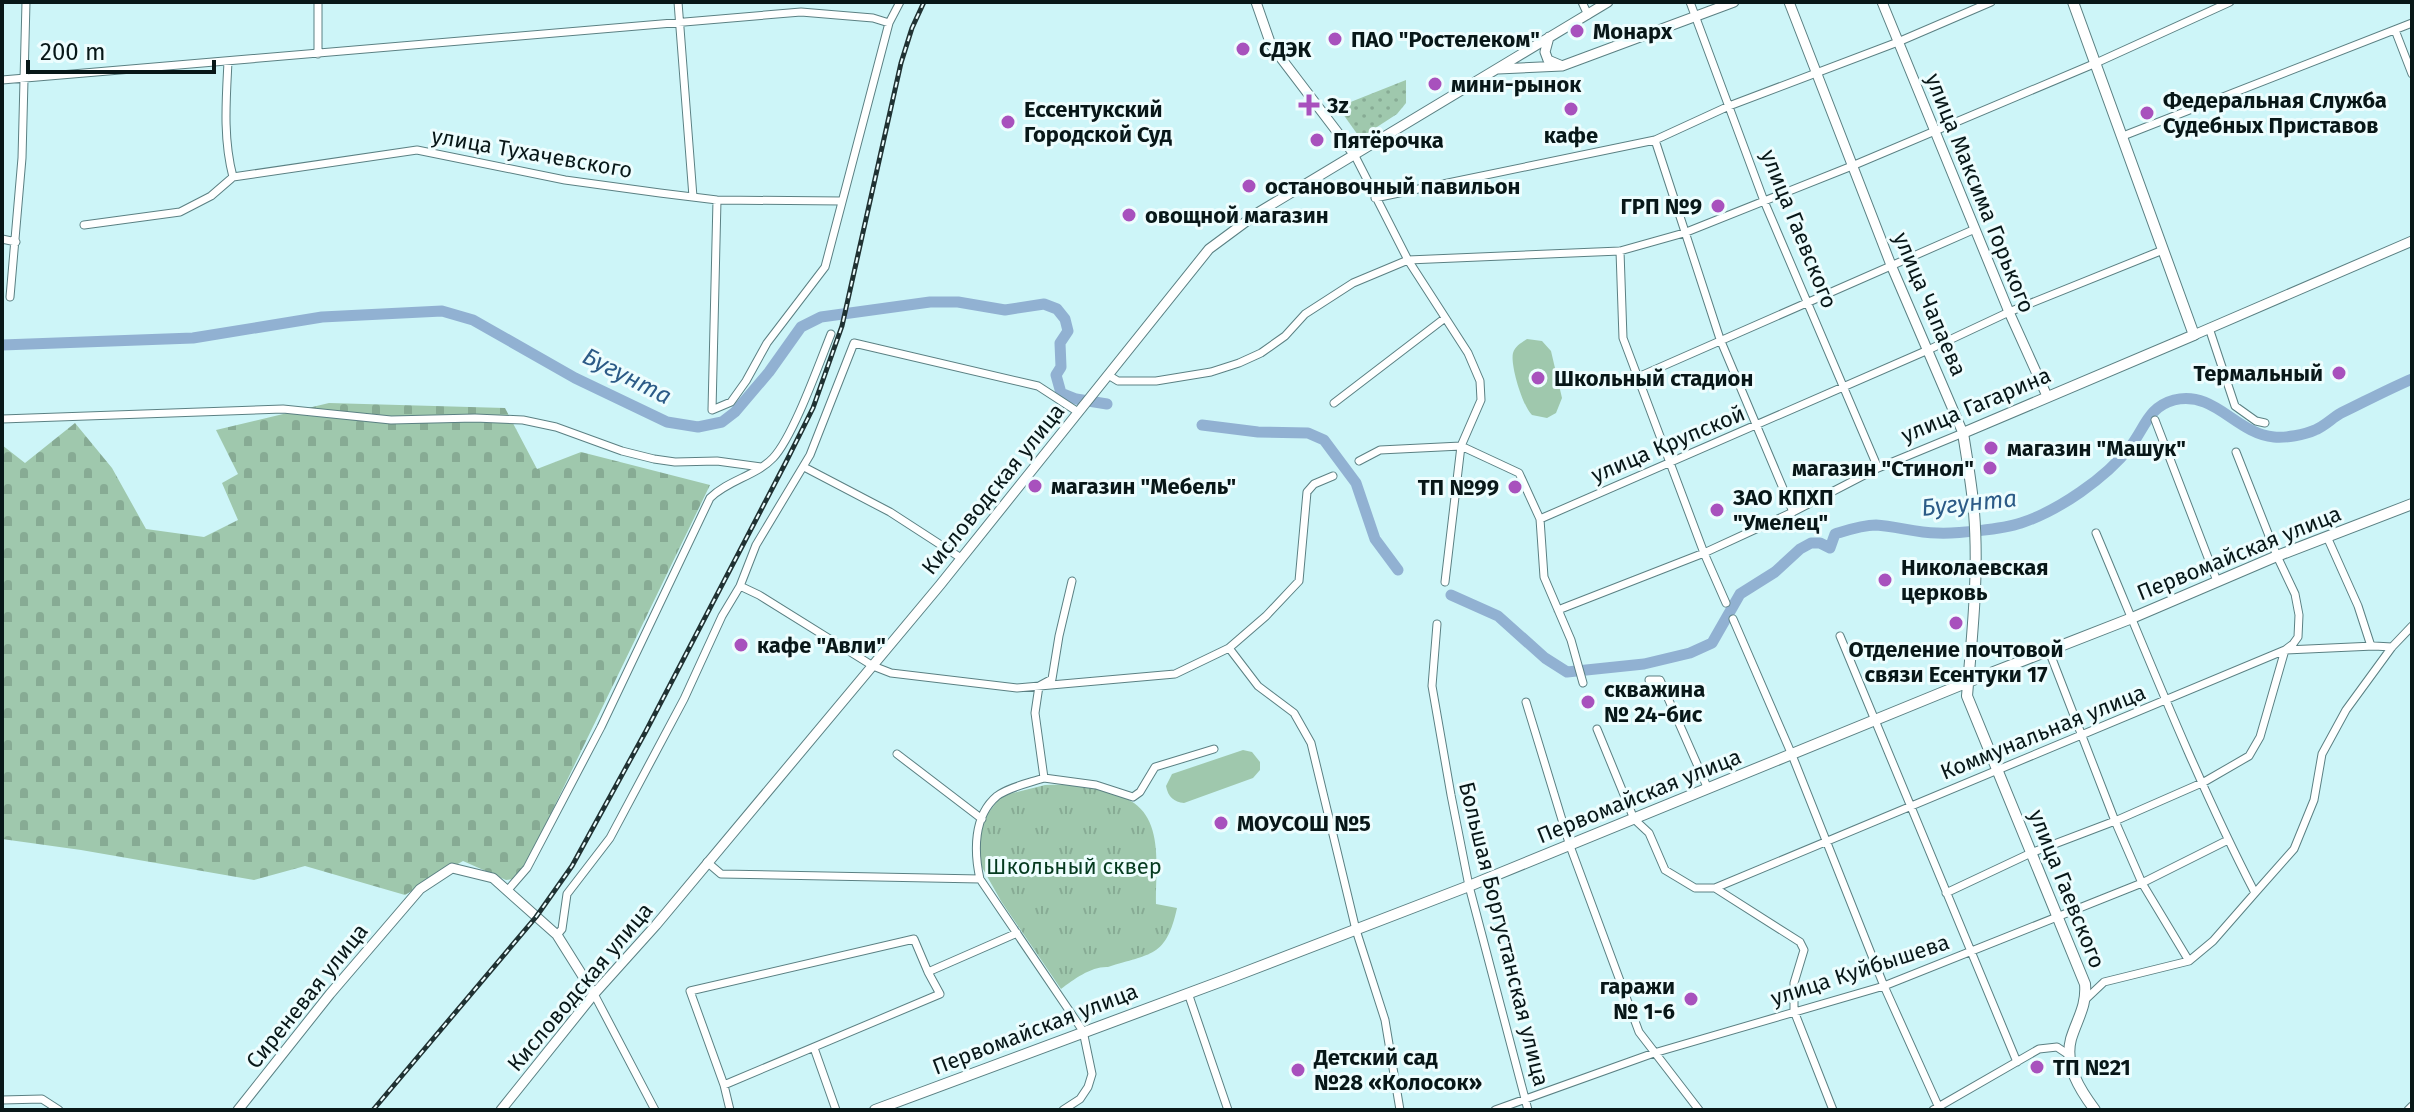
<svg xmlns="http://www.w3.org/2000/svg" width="2414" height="1112" font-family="'Fira Sans',sans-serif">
<defs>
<pattern id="grass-dots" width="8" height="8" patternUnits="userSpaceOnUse" patternTransform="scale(2)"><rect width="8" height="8" fill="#9fc8ad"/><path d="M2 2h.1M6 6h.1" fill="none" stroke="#87ab94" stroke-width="1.8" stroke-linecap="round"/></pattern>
<pattern id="cemetery-stones" width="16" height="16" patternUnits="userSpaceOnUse" patternTransform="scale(2)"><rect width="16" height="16" fill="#9fc8ad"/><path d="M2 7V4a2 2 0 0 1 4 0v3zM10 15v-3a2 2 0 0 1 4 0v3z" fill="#87ab94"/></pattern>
<pattern id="park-tufts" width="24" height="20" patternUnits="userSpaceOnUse" patternTransform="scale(2)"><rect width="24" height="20" fill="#9fc8ad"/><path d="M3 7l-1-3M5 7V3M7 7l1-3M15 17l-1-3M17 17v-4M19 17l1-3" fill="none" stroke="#87ab94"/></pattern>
</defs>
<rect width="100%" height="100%" fill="#cdf5f8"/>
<path fill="url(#grass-dots)" d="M1406,80V103L1397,114L1360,138L1338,107Z"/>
<path fill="url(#cemetery-stones)" d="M329,403L505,408L537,469L581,452L710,485L525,867L513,879L506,880L463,861L405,895L305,866L254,880L81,850L2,839V445L25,463L75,423L112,468L146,529L204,537L238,520L222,483L238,474L216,430Z"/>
<path fill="url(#park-tufts)" d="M1081,784C1098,789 1119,793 1134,803C1164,824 1155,872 1156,904L1177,908C1166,958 1151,953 1108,967C1092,966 1074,979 1061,989L1001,901L979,862V834L984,819L1001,796L1045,785Z"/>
<path fill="#9fc8ad" d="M1527,339L1542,341L1551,351L1562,398L1556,413L1547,418L1532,415C1523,407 1510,365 1513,353C1515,346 1521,343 1527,339Z
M1243,750L1252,752L1260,762V770L1253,778L1184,803C1174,802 1168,797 1166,786L1172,774Z"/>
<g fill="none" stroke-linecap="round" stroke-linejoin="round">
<path stroke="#91b1d2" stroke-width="11" d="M2,345L193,338L322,317L442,311L473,320L575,378L667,422L698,427L722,422L735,412L769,372L801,327L821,317L930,302H958L1005,310L1044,304L1057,309L1065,319L1068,331L1060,343L1061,367L1056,375L1061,393L1076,399L1107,404
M1202,425L1258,432L1308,433L1324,440L1356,483L1375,539L1398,570
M1451,595L1498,616L1545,658L1567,672L1644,664L1690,653L1712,643L1740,594L1775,572L1800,549L1811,543H1820L1830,548L1835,534C1848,530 1862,525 1876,525C1896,526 1916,533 1937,533C1956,534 2003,529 2021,523C2058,511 2106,478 2130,447C2145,428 2148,407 2174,400C2215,390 2235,433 2274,437C2286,438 2304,435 2315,430C2325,426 2332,418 2341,413C2364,402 2388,389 2412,379"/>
<g stroke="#5b8083" stroke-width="9">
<path id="minor" d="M318,2V54
M678,2L693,197
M1582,2L1588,15
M1690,2L1764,201L1878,468
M2395,30L2412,74
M228,62C226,101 223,139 233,177
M2,80L801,12L873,18L889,23
M2123,136L2412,23
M1655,140L1720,339L1793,512
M1354,154L1408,260L1468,353L1480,381L1481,400L1461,446L1445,582
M1375,198L1655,140L1729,106L1898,42L1991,2
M717,200L712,410L731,402L746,381L767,343L825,267L889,23L900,2
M84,225L180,212L211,196L233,177L417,150L565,180L660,193L717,200L842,201
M2,239L16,242
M1620,251L1623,338L1704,553L1726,603
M10,297L22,158L26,2
M2209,328L2235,406L2256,421L2265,423
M1108,375L1118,381H1156L1211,372L1239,363L1261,353L1285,336L1305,314L1353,283L1408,260L1620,251L1684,233L1852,166L2096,63L2230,2
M1638,377L1975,229
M1334,403L1445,318
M2,419L283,409L391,420L475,418L523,420L556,427L622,451L654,459L675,462L717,461L761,467
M2155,420L2217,581
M1359,461L1380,450L1461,446L1519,473L1540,519L1544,577L1571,640L1583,683
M804,467L890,512L961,558
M1540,519L1928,350L2009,312L2163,250
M2096,533C2147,654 2195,777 2255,893
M2328,539L2358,606L2371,646
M1072,581L1059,636L1052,679L1039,686L1035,713L1044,778L1096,785L1133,797L1140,792L1155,767L1214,749
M740,586L759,595L873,666L891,673L1017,688L1175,674L1229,648L1266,616L1299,581L1307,492L1314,484L1333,476
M1558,610L1704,553L1793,512L1878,468L1963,433
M1733,619L1792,755L1884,986L1940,1110
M1437,624L1432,686L1451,795L1469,886L1528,1110
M1840,636L2017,1062
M1229,648L1258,686L1294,713L1311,743L1356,930L1385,1020L1400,1110
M2049,651L2115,821L2142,883L2189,961
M1649,680H1660L1708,789
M1526,702L1570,846L1639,1032L1699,1110
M1597,729L1634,819L1649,833L1665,870L1695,888H1715L1800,942L1804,950L1794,983V1011L1833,1110
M897,754L982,819
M707,862L721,874L980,879L1083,1031L1092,1074L1088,1087L1080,1099L1063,1110
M980,879C974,852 973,816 997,796C1009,787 1029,783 1044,778
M1715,888L2285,650L2374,646L2392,647
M507,891L527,868L601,727L710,498C728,480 756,476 773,458C793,437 819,364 831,334
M1946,893L2031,853L2115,821L2204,782L2249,756L2260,737L2285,650L2293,644L2298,637L2299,615L2295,594L2277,556L2236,452
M557,935L562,929L567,894L610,838L684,699L722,616L740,586L756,545L810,455L854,343L1038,386L1078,412
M1188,993L1228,1110
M594,994L655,1110
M2086,999L2104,982L2189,961L2213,941L2255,893L2294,849L2314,800L2322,754L2346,710L2392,647L2412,626
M814,1048L836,1110
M724,1085L940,994L928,972
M2,1100L42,1099L59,1110
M730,1110L724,1085L690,991L914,939L928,972L1017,933
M1495,1110L1654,1053L1884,986L2142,883L2228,840
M1933,1110L2039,1049L2057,1047L2069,1055
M2408,1110L2412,1106"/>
</g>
<g stroke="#5b8083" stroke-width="11">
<path id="tertiary" d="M1256,2L1271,45L1354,154
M1789,2L1891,265L1963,433
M1882,2L2009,312L2047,396
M1549,37L1545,52L1548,60L1560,65
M1498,69L1562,66L1734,2
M2194,335L2412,241
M238,1110L330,994L420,889L452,868L493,878L557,935L594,994
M501,1110L594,994L656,925L940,585L1209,249L1259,212L1608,2"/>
</g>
<g stroke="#5b8083" stroke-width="12">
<path id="secondary" d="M2073,2L2194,335L1963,433C1967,459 1972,486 1974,512C1979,574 1972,636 1967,696L2085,984C2087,1006 2077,1019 2071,1039C2064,1065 2080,1090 2095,1110
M875,1110L1230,978L1469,886L1968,682L2132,618L2277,556L2412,504"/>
</g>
<use href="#minor" stroke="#fff" stroke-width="7"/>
<use href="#tertiary" stroke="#fff" stroke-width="9"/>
<use href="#secondary" stroke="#fff" stroke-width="10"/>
<g stroke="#203233" stroke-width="5">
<path id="rail" d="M373,1110L536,917L572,866L646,731L786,462L813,408L842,326L901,63L912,28L924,2"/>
</g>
<use href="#rail" stroke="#edfdfe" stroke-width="2" stroke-dasharray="6" stroke-linecap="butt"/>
</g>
<g fill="#a851bd" stroke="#edfdfe" stroke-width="3">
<circle cx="1577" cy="31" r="8"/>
<circle cx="1335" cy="39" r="8"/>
<circle cx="1243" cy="49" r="8"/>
<circle cx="1435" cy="84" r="8"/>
<path d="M1305 93h8v8h8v8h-8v8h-8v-8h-8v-8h8z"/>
<circle cx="1571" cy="109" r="8"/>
<circle cx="2147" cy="113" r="8"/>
<circle cx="1008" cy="122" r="8"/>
<circle cx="1317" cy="140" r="8"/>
<circle cx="1249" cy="186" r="8"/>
<circle cx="1718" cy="206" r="8"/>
<circle cx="1129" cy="215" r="8"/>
<circle cx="2339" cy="373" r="8"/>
<circle cx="1538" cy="378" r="8"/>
<circle cx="1991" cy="448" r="8"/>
<circle cx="1990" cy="468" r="8"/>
<circle cx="1035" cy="486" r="8"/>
<circle cx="1515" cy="487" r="8"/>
<circle cx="1717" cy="510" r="8"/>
<circle cx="1885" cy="580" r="8"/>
<circle cx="1956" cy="623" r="8"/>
<circle cx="741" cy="645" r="8"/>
<circle cx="1588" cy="702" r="8"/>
<circle cx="1221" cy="823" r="8"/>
<circle cx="1691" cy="999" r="8"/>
<circle cx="2037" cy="1067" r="8"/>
<circle cx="1298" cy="1070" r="8"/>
</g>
<g text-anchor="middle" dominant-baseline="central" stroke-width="6" stroke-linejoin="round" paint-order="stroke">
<g font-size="22" font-weight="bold" fill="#081718" stroke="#edfdfe" text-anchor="start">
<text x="1593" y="31">Монарх</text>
<text x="1351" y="39">ПАО "Ростелеком"</text>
<text x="1259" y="49">СДЭК</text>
<text x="1451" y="84">мини-рынок</text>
<text x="2163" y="100">Федеральная Служба<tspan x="2163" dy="25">Судебных Приставов</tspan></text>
<text x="1327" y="105">3z</text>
<text x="1024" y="109">Ессентукский<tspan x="1024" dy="25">Городской Суд</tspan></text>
<text x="1571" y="135" text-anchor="middle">кафе</text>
<text x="1333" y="140">Пятёрочка</text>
<text x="1265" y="186">остановочный павильон</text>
<text x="1702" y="206" text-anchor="end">ГРП №9</text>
<text x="1145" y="215">овощной магазин</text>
<text x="2323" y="373" text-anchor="end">Термальный</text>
<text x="1554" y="378">Школьный стадион</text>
<text x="2007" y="448">магазин "Машук"</text>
<text x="1974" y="468" text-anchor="end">магазин "Стинол"</text>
<text x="1051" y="486">магазин "Мебель"</text>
<text x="1499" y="487" text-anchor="end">ТП №99</text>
<text x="1733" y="497">ЗАО КПХП<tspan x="1733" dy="25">"Умелец"</tspan></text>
<text x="1901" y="567">Николаевская<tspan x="1901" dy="25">церковь</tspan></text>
<text x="757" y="645">кафе "Авли"</text>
<text x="1956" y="649" text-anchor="middle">Отделение почтовой<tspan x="1956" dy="25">связи Есентуки 17</tspan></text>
<text x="1604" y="689">скважина<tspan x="1604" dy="25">№ 24-бис</tspan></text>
<text x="1237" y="823">МОУСОШ №5</text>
<text x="1675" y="986" text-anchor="end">гаражи<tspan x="1675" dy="25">№ 1-6</tspan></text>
<text x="1314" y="1057">Детский сад<tspan x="1314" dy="25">№28 «Колосок»</tspan></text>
<text x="2053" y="1067">ТП №21</text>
</g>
<g font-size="22" fill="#081718" stroke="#edfdfe">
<text transform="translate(532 153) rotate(10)">улица Тухачевского</text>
<text transform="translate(1980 193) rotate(68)">улица Максима Горького</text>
<text transform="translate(1799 229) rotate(68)">улица Гаевского</text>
<text transform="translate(1930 304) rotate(67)">улица Чапаева</text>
<text transform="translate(1976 405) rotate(-23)">улица Гагарина</text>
<text transform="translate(1668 444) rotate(-23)">улица Крупской</text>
<text transform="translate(993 489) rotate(-51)">Кисловодская улица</text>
<text transform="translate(2239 553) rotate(-22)">Первомайская улица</text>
<text transform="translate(2043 732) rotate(-22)">Коммунальная улица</text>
<text transform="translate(1639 796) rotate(-22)">Первомайская улица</text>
<text transform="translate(2067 889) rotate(68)">улица Гаевского</text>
<text transform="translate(1504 934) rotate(76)">Большая Боргустанская улица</text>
<text transform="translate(1860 970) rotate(-18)">улица Куйбышева</text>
<text transform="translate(580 987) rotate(-50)">Кисловодская улица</text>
<text transform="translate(307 996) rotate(-51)">Сиреневая улица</text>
<text transform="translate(1035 1029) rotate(-21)">Первомайская улица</text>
</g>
<g font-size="22" fill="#053a1f" stroke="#edfdfe">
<text x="1074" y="866">Школьный сквер</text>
</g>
<g font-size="24" font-style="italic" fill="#2c5b87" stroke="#edfdfe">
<text transform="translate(627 376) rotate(27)">Бугунта</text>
<text transform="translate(1969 503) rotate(-6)">Бугунта</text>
</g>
</g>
<rect width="2414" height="1112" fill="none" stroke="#081718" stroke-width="8"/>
<path d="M28 60v12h186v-12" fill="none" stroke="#081718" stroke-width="4"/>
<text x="40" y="60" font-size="24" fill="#081718" stroke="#edfdfe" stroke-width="6" paint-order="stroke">200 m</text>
</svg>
